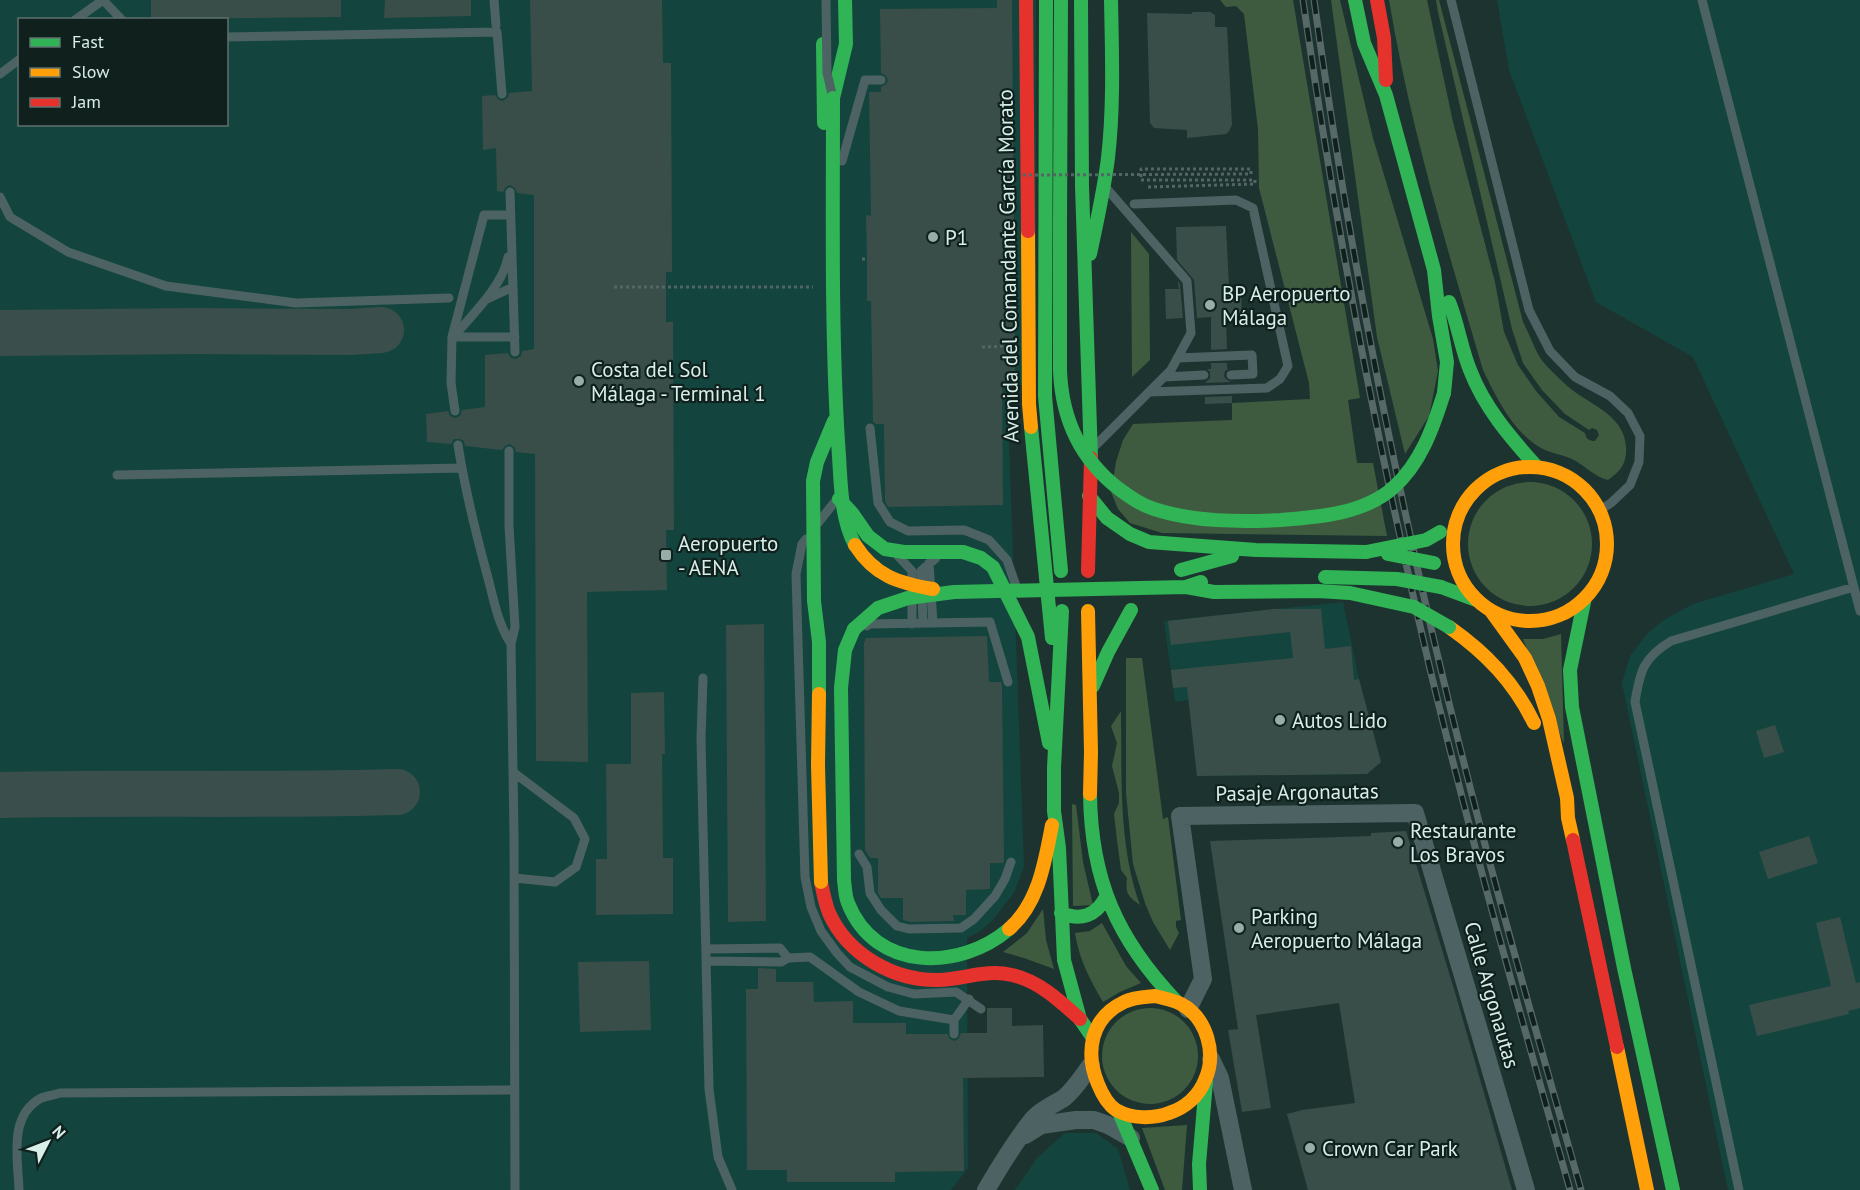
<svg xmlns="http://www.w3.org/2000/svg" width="1860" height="1190" font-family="'PT Sans',sans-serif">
<rect width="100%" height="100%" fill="#1d3330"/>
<path fill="#13453e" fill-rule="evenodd" d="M0,0H1036V384L1007,386L1024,867L1014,893L991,922L979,932L967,938L968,1168L951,1190H0ZM20,20H226V124H20Z
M1497,0H1860V1190H1728L1622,683L1630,656L1646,635L1662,621L1693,604L1794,574L1693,357L1596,302L1509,70Z
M1343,602L1359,679L1381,762L1367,774L1197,776L1189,700L1175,702L1164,621Z
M1065,1133H1096L1118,1149L1130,1190H1015L1037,1158Z"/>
<path fill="#3f5b3f" d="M1220,0H1293L1360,398L1348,400L1357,463H1373L1387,536L1162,533L1130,523L1118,509L1111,492L1116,462L1123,440L1133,424L1232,420V403L1310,399L1309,383L1259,188L1258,129L1244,14L1236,6L1226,7Z
M1331,0H1340L1373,138L1433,339L1438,371L1429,416L1405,454L1377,337Z
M1389,0H1427L1453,122L1495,282L1504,332L1518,365L1536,391L1559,417L1585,433C1586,439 1589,441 1595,441L1599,435L1597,430L1592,428L1589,430L1565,414L1542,390L1523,363L1512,329L1438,12L1436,0H1439L1523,322C1529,333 1533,345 1539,356C1545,366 1556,375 1564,383C1585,404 1624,412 1626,447C1627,463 1621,471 1608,480C1594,477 1585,465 1572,459C1564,455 1554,454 1545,450C1515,436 1497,399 1483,370C1447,248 1410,126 1389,0Z
M1131,232L1149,254L1150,360L1132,377Z
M1468 544a62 62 0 1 1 124 0a62 62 0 1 1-124 0Z
M1561,634L1564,744L1523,639H1543Z
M1126,658H1142L1163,819L1168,817L1181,920L1176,921V927L1179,933L1170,950L1153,922L1145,903L1133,864L1126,793Z
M1121,711C1122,776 1118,844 1140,905C1128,897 1125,893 1127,878L1121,870L1117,840L1114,814L1119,803V793L1112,766L1117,743L1111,726Z
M1072,804L1076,805L1083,862L1093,905L1073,906Z
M1043,909L1046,940L1054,969L1024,958L1003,952L1027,933Z
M1102,923L1126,966L1141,983L1120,992L1103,1002C1090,980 1079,959 1075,933L1090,931Z
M1102 1056a48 48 0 1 1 96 0a48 48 0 1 1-96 0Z
M1187,1125L1182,1190H1165L1142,1128Z"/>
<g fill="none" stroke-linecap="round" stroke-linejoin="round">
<path stroke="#3a4e4c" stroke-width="46" d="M0,333L195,331L351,332L381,330
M0,795C132,792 264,796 397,792"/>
</g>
<path fill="#394e48" d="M151,0H341V17L151,19Z
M385,0H471V16L384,18Z
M530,0H662L663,63H671L672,272H666V322H673L674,530H666L667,590L587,592L588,762L536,761L535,454L516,452L514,447L510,444L505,446L502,450L465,446L464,441L460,439H454L451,444L427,442L426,414L448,411L450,416L455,418L460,416L462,410L485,407V355L508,353L511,358L516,359L521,356L522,351L534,349V195L517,193L515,188L510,185L506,187L503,192L497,191L496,148L483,150L482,96L495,95L499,100L503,101L508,97L509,93L532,91Z
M997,0H1012L1015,381H1002L1003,505L888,507L885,501L884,424H876L873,422L871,301H867V259L866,215L871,216L869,92H881V87L885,85L888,81L886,76L881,73L880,9L997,8Z
M1193,12H1210L1215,15V27H1227L1232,125L1229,131L1226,134L1187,138V130L1154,128L1150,123L1147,13L1191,14Z
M1226,226L1229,286H1241L1242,316L1226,317L1227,349L1211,350V317L1197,318L1194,280L1177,260L1176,227Z
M1178,281L1180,284L1183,318L1166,319L1165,289H1179Z
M1211,363H1227V369H1229L1225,371L1224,376L1226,379L1231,382L1205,383L1210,378V372L1207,369H1211Z
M1232,396V403L1205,404V397Z
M1274,609H1321L1325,649L1351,646L1354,680L1359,679L1381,762L1367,774L1197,776L1187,687L1173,688L1171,670L1293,658L1290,632L1171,645L1168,621Z
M764,624L766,921L728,922L726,625Z
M987,636L989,682H1001L1002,685L1004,861L1003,863H990V889L966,890V915H953L954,921L910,922L903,920V898H881L878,893V858H870L865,850L864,643L866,638Z
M664,692L665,754H662L663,858H673V914L596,915V859H607L606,764H631V693Z
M1775,725L1784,752L1764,758L1756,731Z
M1406,831L1454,989L1512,1190H1308L1287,1114L1302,1110L1355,1103L1339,1003L1256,1015L1271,1108L1242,1112L1228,1030L1238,1029L1210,841L1371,836V833Z
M1809,836L1818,863L1768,879L1759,852Z
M1840,917L1856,983L1860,982V1008L1848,1011L1849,1014L1757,1036L1749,1005L1831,986L1816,923Z
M649,961L651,1030L580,1032L578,962Z
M758,968L776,969V982H813L814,1002L853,1001V1023H906V1034H947L950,1039L955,1041L959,1038L961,1033H987V1008H1012V1026L1043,1025L1044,1077L963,1078L964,1171L895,1172V1182H787V1170H747L746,989H758Z"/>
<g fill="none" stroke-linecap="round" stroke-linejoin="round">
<path stroke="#536665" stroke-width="3" stroke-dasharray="3 3" stroke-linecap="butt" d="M1148,187L1255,184V180H1141V169H1251V174
M862,259H867
M614,287H813
M982,347L1010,346"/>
<path stroke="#4d6363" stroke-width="9" d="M103,0L122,20
M494,0L496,25
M1451,0L1529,310L1550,351L1575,377L1610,396L1628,413L1640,436L1639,462L1630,485L1611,503L1600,510
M1702,0L1860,611
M75,20L103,0
M226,37L497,32L502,94
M0,74L20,59
M842,161L865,80H881
M510,192L515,352
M0,197L10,217L68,252L166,286L296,303L449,298
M1134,204L1236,200L1253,208L1288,366L1280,379L1267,388L1149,392
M485,300L513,287
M454,336C473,314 503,285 508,257
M452,337H515
M1177,358L1252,355L1253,374L1231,375
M1164,377L1204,375
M455,411L451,383L452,337L484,215H511
M870,428L878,503L890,522L908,531L964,530L989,540L1007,560L1017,589
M458,445C465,490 476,534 488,578C494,601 498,624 511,644
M1096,445L1171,370L1191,333L1187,281L1107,189
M509,451V526L515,627L511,644L514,835L515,1190
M117,475L462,468
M818,523L837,499
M806,539L802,544L796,574L805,877L811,907L821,931L837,953L850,967L888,987L914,994L956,992L981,1009
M898,556L912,571V585
M929,563L933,623
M923,623L921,571L936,558
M912,624V598
M867,626L868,624L990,622L1008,682
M703,678L701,738L709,1089L718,1157L732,1190
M513,772L574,818L585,839L576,867L555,882L514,878
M859,854L867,867L870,893L881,910L897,926L909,929L961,928L974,919L995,896L1005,879L1011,862
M706,949L780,948L788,958
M706,961L781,962L788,958L810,957L859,992L899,1011L954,1020
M954,1034V1020L969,999
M19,1190C18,1159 8,1116 41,1098C47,1096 54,1095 60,1093L515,1090
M1739,1190L1635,702C1640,671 1643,658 1671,641L1854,587"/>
<path stroke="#4d6363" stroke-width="18" d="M1188,1009L1203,979L1180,816L1415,813L1526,1190
M1211,1059L1220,1078L1243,1190
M1025,1135L1041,1125L1076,1120H1094L1108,1125L1131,1138
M986,1190C1000,1166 1015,1141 1033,1119C1042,1109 1053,1105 1064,1098C1075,1089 1082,1077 1091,1065"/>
<path stroke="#30b455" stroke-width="14" d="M1046,0L1045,396L1061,571
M1081,0L1082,186L1091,458
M1355,0L1364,43L1386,95L1434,270L1439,316L1447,362L1444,393
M823,44L824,123
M833,98L846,44L845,0
M1060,225L1061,0
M1090,254C1097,222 1104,190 1108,158C1114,106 1112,53 1111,0
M1449,302C1458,324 1461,348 1470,370C1484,407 1510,437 1536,466
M1031,427L1052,638
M1089,496L1107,518L1130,534L1149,542L1256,550L1366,552
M839,499L852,513L868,536L885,549L904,552H963L981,558L993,567L1028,637L1049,743
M1181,570L1232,556
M1441,587L1476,600
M1584,602L1570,670L1572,707L1624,968L1673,1190
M1062,611L1054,768V811L1059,848L1064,960L1080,1019L1093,1038
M854,629L845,650L841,688L844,880C845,887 845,896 848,903C875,972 960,971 1009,929
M1093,686L1108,652L1131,610
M1090,794C1091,880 1117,939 1176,1001
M1061,913C1081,921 1096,916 1106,897
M1119,1112L1152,1190
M1200,1190L1199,1164L1206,1082"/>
<path stroke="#ff9f0a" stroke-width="14" d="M1028,231L1029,404L1031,427
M1453 544a77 77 0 1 1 154 0a77 77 0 1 1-154 0Z
M1088,611L1091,752L1090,794
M1491,611L1525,658L1538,686L1549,719L1567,798L1568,818L1573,840
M1449,627C1486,653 1514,682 1534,723
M1009,929C1039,903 1045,861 1052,825
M1155,996C1164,998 1173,1000 1181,1004C1207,1018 1217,1054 1205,1080C1199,1096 1185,1108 1169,1113C1153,1119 1132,1119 1116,1110C1107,1104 1102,1094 1098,1084C1085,1053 1090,1018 1124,1002C1134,997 1144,997 1155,996Z
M1617,1047L1647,1190"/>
<path stroke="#e5322d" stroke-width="14" d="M1026,0L1028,231
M1377,0L1384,38L1386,80
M1088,571L1091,458
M1573,840L1617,1047
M821,882C823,892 825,903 829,913C848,955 894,981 939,980C964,979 987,969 1012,975C1039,981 1060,1001 1080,1019"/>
<g stroke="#566967" stroke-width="7">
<path id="rail" d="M1303,0C1335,225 1378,448 1430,669C1472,844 1521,1017 1570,1190
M1314,0C1352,275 1408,549 1478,818C1510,942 1546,1066 1581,1190"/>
</g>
<use href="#rail" stroke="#0f201d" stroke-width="4.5" stroke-dasharray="14" stroke-linecap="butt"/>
<path stroke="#536665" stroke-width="3" stroke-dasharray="3 3" stroke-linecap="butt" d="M1023,175L1251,174"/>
<path stroke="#4d6363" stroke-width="9" d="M826,0L827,73L833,98"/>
<path stroke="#30b455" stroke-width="14" d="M833,98C833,213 831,327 838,442C841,475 839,515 855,545
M1060,225V371C1062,420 1080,459 1119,489C1130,497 1141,505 1154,509C1194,522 1240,522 1281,520C1319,517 1363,514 1393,488C1421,463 1433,428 1444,393
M1366,552L1426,540L1440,532
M1388,554L1434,563
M1325,577L1397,579L1441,587
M1186,587L1214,592L1318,591L1350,593L1414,607L1449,627
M854,629L878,608L908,598L954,592L1186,587L1201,582
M819,694V642L814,601L813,481L817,462L834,421"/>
<path stroke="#ff9f0a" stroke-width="14" d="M855,545C875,576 898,583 933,589
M819,694L818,765L821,882"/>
</g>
<g fill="#97ada8" stroke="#0f201d" stroke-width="2">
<circle cx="933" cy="237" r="6"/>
<circle cx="1210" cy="305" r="6"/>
<circle cx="579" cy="381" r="6"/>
<rect x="660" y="549" width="12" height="12" rx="3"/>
<circle cx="1280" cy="720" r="6"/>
<circle cx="1398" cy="842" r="6"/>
<circle cx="1239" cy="928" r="6"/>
<circle cx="1310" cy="1148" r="6"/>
</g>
<g text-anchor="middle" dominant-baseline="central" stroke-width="4.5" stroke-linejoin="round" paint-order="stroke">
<g font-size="21" fill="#d8eee9" stroke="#0f201d" text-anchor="start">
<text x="945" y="237">P1</text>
<text x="1222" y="293">BP Aeropuerto<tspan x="1222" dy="24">Málaga</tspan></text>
<text x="591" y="369">Costa del Sol<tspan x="591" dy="24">Málaga - Terminal 1</tspan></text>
<text x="678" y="543">Aeropuerto<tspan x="678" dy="24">- AENA</tspan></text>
<text x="1292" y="720">Autos Lido</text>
<text x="1410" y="830">Restaurante<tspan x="1410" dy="24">Los Bravos</tspan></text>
<text x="1251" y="916">Parking<tspan x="1251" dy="24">Aeropuerto Málaga</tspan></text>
<text x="1322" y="1148">Crown Car Park</text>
</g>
<g font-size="21" fill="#d8eee9" stroke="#0f201d">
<text transform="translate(1008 266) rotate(-91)">Avenida del Comandante García Morato</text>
<text transform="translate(1297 792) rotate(-1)">Pasaje Argonautas</text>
<text transform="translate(1492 995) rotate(74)">Calle Argonautas</text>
</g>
</g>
<rect x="18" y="18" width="210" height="108" fill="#0f201d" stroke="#5f726f" stroke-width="1.5"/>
<rect x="30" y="38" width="30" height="9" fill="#30b455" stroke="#5f726f" stroke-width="1.5"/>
<text x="72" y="48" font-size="18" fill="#d8eee9">Fast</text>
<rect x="30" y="68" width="30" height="9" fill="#ff9f0a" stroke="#5f726f" stroke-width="1.5"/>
<text x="72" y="78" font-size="18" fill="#d8eee9">Slow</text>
<rect x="30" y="98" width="30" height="9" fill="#e5322d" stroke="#5f726f" stroke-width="1.5"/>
<text x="72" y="108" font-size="18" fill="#d8eee9">Jam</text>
<g transform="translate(48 1142) rotate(48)" stroke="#0f201d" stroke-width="4.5" paint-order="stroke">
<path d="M0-4.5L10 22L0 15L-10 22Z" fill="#d8eee9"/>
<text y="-9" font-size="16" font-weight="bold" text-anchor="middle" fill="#d8eee9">N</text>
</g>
</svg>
